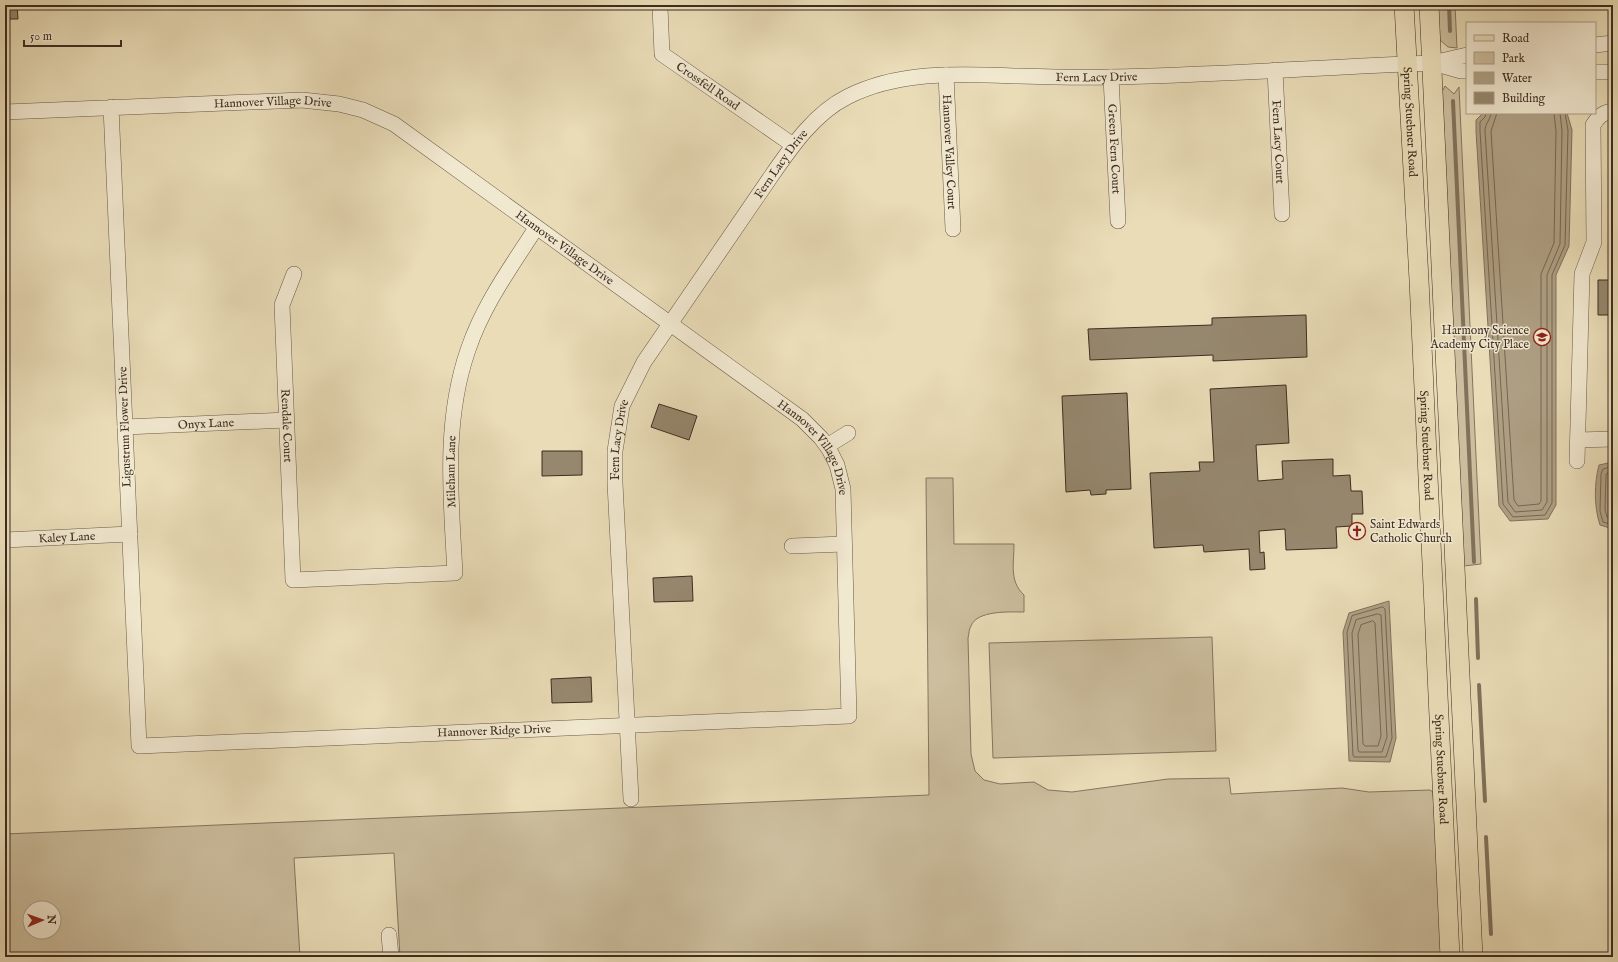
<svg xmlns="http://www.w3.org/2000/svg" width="1618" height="962" font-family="'IM FELL English',serif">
<rect width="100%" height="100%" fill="#e9dcb7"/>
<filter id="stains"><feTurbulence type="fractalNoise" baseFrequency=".005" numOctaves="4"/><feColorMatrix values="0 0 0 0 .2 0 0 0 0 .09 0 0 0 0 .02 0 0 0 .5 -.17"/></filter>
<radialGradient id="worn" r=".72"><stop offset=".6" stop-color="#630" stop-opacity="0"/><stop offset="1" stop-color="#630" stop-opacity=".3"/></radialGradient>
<path fill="#ccbe9e" stroke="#847660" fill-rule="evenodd" d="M604,5H672L604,8Z
M1437,5H1455L1457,48L1448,47L1439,39Z
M1445,86L1454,94L1459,87L1481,564L1464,566L1442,92Z
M926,478H953L954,544H1014C1014,564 1009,581 1024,595V612C1010,612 977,610 971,626C969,629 969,634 968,638L971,754L975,771L984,780L1000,784L1034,782L1048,790L1072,792L1168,779L1229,778L1231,794L1342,788L1369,792L1430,790L1433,792L1444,957H400L394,853L294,858L300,957H5V834L929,795ZM30,908H54V932H30Z
M1212,637L1216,751L993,758L989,643Z"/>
<path fill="#afa084" stroke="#81725c" d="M1483,113H1567L1572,130L1569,246L1556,275V505L1548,519L1510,521L1499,506L1476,131V120Z
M1613,462V529L1600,525C1594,507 1594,484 1599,465Z
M1389,601L1396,738L1390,762L1349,761L1343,632L1349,613Z"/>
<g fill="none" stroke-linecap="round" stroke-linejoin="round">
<path stroke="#766652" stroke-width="1" d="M1486,113L1485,117L1480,122V131L1503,504L1513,517L1545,515L1552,503V275L1565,245L1568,130L1565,113
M1491,113C1490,121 1485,123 1485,131L1508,502L1515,512L1542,510L1547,502V275L1560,244L1562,131L1560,113
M1497,113L1491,131L1514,500L1518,506L1539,504L1541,501V274L1554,243L1556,131L1554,113
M1613,466L1603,469L1601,474L1600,511L1603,522L1613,525
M1613,471L1607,473L1606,475L1605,510L1607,517L1613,520
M1383,607L1385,609L1392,738L1386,757H1354L1353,755L1347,632L1352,616Z
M1378,614L1381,615L1387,737L1382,752H1359L1358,750L1352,633L1356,620Z
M1373,621L1375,623L1381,736L1378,746H1365L1363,744L1358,634L1361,625Z"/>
<path stroke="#81725c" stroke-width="4" d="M1449,5L1450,31
M1453,101L1474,562
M1476,599L1478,658
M1479,685L1485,801
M1486,837L1491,934
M1607,957H1613"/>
</g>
<path fill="#96886f" stroke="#3d2d21" d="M5,5H17L18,19H5Z
M1598,280H1613V315H1598Z
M1306,315L1307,357L1213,361V355L1090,360L1088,329L1212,325V318Z
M1286,385L1289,443L1256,445L1258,481L1283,479L1282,461L1333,459V476L1350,475L1351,491H1362L1363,514H1352V526L1336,527L1337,548L1286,550L1285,529L1259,531L1260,553L1264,552L1265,569L1250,570L1249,549L1204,552L1203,545L1154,548L1150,473L1200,471L1199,462H1214L1210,389Z
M1127,393L1131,489L1106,490V494L1091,495L1090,490L1066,492L1062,396Z
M659,404L697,416L689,440L651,427Z
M542,451H582V475L542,476Z
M692,576L693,601L654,602L653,578Z
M591,677L592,702L552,703L551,679Z"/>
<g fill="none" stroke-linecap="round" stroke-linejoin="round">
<g stroke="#685946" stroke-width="16">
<g id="minor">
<path id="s1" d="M660,7L662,54L793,145"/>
<path d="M1595,45L1613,43"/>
<path d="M1433,63L1461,71H1467"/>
<path id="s2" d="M1275,70L1282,214"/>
<path d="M1595,72H1613"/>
<path id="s3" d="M946,75L953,229"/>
<path id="s4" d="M1111,77L1118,221"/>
<path id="s5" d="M5,112L302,100L339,104L363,110L394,124L802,419L821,438L829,449L837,465L843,489L849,716L139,746L111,107"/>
<path id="s6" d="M294,274L282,305L293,580L455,573C451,498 443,422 468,350C483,305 511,267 536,228"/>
<path id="s7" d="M125,427L286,420"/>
<path d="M1578,440L1613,439"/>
<path d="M827,446L848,433"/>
<path d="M1577,461L1582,274L1594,242L1593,125C1598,117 1603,112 1613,111"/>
<path id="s8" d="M5,540L130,534"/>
<path d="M792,546L844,544"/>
<path id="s9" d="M631,799L615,483V451L622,406L644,362L772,175C792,146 815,113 847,97C900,70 961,74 1019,76C1049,77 1080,78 1110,77C1217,75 1325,67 1432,63L1467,55"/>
<path d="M389,935L391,957"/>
</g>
</g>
<g stroke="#3d2d21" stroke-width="20">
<g id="major">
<path id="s10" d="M1404,5L1419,280L1450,957"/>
<path d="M1429,5L1473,957"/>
</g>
</g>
<use href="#minor" stroke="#f1e8d0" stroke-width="15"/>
<use href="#major" stroke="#e9dcb7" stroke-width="19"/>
</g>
<defs>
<g id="school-ring" transform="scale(0.9)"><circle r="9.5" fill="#f1e8d0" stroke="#8f2418" stroke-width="1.5"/><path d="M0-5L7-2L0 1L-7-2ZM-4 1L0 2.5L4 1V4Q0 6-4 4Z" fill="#8f2418"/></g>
<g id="church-ring" transform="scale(0.9)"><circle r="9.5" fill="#f1e8d0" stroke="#8f2418" stroke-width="1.5"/><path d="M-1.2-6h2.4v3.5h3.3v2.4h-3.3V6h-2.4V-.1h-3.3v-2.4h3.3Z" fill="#8f2418"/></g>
</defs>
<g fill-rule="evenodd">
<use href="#school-ring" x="1542" y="337"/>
<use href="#church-ring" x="1357" y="531"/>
</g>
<g text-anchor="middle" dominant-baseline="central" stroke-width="3" stroke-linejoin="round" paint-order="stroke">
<g font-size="12" fill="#3d2d21" stroke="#f1e8d0">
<text stroke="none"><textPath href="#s9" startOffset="1032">Fern Lacy Drive</textPath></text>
<text stroke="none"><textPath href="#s1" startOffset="103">Crossfell Road</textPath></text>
<text stroke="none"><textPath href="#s5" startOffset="268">Hannover Village Drive</textPath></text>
<text stroke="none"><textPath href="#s10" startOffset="117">Spring Stuebner Road</textPath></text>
<text stroke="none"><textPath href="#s2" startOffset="72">Fern Lacy Court</textPath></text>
<text stroke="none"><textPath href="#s4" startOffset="72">Green Fern Court</textPath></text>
<text stroke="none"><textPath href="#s3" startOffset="77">Hannover Valley Court</textPath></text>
<text stroke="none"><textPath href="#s9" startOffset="684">Fern Lacy Drive</textPath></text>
<text stroke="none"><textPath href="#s5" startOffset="604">Hannover Village Drive</textPath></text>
<text stroke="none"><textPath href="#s7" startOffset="81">Onyx Lane</textPath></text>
<text stroke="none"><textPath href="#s6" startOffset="154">Rendale Court</textPath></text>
<text transform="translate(125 427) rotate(-92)">Ligustrum Flower Drive</text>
<text stroke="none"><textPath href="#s9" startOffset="360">Fern Lacy Drive</textPath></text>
<text stroke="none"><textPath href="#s10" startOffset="441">Spring Stuebner Road</textPath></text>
<text stroke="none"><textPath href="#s5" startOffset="927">Hannover Village Drive</textPath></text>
<text stroke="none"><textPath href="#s6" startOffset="572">Mileham Lane</textPath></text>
<text stroke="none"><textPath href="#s8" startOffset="62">Kaley Lane</textPath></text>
<text transform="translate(494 731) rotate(-2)">Hannover Ridge Drive</text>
<text stroke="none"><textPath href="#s10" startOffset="765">Spring Stuebner Road</textPath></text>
</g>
<g font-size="12" fill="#3d2d21" stroke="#f1e8d0" text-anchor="end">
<text x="1529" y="330">Harmony Science<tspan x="1529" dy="14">Academy City Place</tspan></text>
<text x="1370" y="524" text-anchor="start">Saint Edwards<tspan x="1370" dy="14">Catholic Church</tspan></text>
</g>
</g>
<rect width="1618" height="962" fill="none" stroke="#e9dcb7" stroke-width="20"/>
<rect x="6" y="6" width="1606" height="950" fill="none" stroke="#3d2d21" stroke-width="2"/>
<rect x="10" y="10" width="1598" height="942" fill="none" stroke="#3d2d21"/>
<rect x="1466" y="22" width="130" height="92" fill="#f1e8d0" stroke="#a99d8a"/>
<rect x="1474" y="35" width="20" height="6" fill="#e9dcb7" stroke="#a99d8a"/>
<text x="1502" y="42" font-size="12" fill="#3d2d21">Road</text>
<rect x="1474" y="52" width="20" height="12" fill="#ccbe9e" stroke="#a99d8a"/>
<text x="1502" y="62" font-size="12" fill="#3d2d21">Park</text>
<rect x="1474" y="72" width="20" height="12" fill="#afa084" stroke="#a99d8a"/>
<text x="1502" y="82" font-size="12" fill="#3d2d21">Water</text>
<rect x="1474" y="92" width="20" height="12" fill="#96886f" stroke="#a99d8a"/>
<text x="1502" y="102" font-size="12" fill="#3d2d21">Building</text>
<g transform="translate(42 920) rotate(88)"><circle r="19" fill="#f1e8d0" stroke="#a99d8a"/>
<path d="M0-3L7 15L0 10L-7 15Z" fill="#8f2418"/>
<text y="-6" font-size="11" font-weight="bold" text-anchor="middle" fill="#3d2d21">N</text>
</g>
<path d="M24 40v6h97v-6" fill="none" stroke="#3d2d21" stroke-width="2"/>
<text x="30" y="40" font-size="12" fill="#3d2d21" stroke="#f1e8d0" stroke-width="3" paint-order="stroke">50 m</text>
<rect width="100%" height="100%" filter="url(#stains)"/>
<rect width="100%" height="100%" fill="url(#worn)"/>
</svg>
